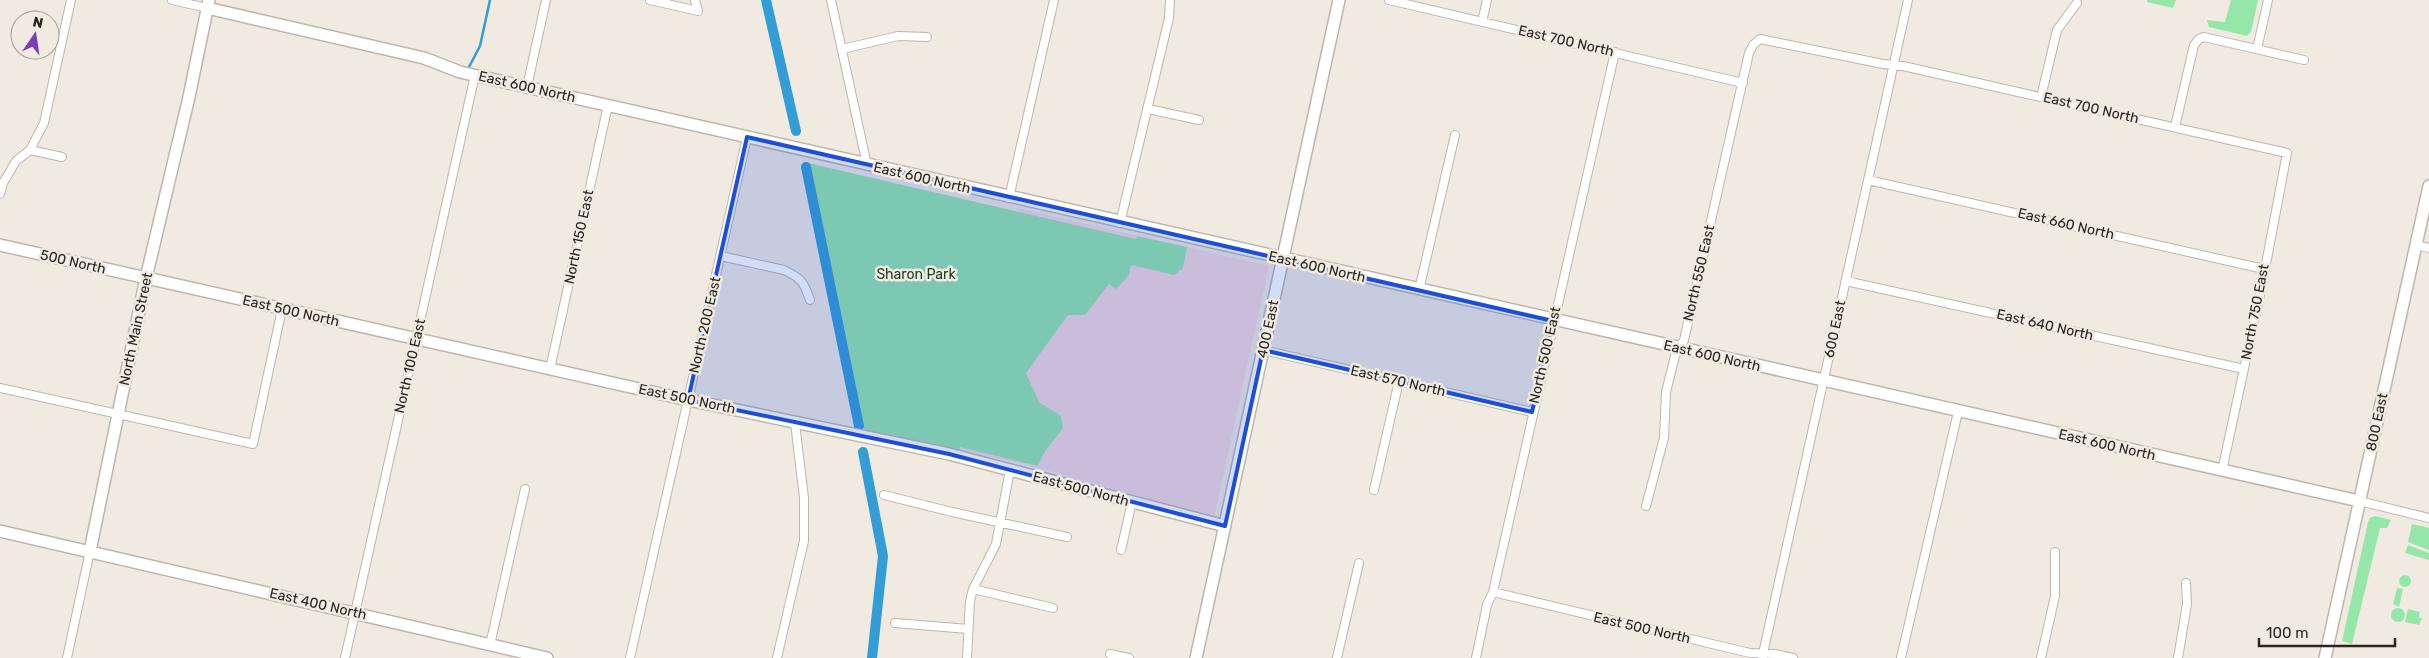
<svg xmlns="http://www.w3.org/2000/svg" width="2429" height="658" font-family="Rubik,sans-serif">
<rect width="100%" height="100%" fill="#f0eae1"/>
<path fill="#f4d9dc" d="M1017,208L1269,266L1214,517L1020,463L959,451Z"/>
<path fill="#95e7a9" d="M2147,0H2176L2173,8L2147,2Z
M2231,0H2258L2251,32L2247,36L2209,27L2207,20L2225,22Z
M808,163L1136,239L1137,236L1187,247L1183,268L1174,275L1131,265L1129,275L1116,289L1109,284L1085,315H1068L1026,373L1039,402L1061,416L1063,428L1044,453L1038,466L960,447L959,451L864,430Z
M2375,516L2391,520L2387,528H2380L2352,644L2342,641L2368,522L2370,518Z
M2412,524L2429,528V550L2408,542Z
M2408,545L2429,553V560L2405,553Z
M2399 581a6 6 0 1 1 12 0a6 6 0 1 1-12 0Z
M2397,588L2403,589L2399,607L2393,604Z
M2391 615a7 7 0 1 1 14 0a7 7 0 1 1-14 0Z
M2408,609L2420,612L2419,618H2422L2419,625L2405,622Z"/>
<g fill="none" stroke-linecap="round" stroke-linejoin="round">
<path stroke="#339dd6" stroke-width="2.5" d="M469,67L480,46L490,0"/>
<path stroke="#339dd6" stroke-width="10" d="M766,0L796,131
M806,167L859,426
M863,452L883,556L872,658"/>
<g stroke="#bcb6ad" stroke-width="10">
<path id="street" d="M172,0L207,8
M650,0L698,11L695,0
M831,0L867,165
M1389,0L1743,83
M1482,22L1487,0
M842,49L898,36L927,37
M2257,49L2268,0
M527,87L546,0
M2041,97L2057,30L2077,3
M1148,109L1199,120
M2175,127L2194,45L2199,39L2204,37L2304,60
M30,150L62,157
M1868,180L2264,269
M0,194L3,183L16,161L30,150L44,123L71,0
M1009,198L1054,0
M1120,223L1169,18L1170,0
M2416,245L2429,248
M721,256L784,270C801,278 804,282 810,300
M1846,281L2244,369
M1419,290L1455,135
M1263,350L1532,412
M550,369L608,105
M0,388L253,444L282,309
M1374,490L1399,381
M884,495L952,512L1067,537
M2359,501L2429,518
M1646,506L1664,438L1666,392L1675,356L1684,340L1749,53L1753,45L1760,39L1883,64L1903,66L2287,153L2262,285L2222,471
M1121,550L1132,502
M973,589L1053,608
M1493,592L1750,653L1775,654L1793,658
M895,623L968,629
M490,645L525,489
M1110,654L1129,658
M67,658L90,551
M345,658L475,75
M630,658L747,137
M777,658L804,541V498L795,423
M967,658L970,601L973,589L996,544L1010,470
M1337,658L1359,563
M1476,658L1487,605L1493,592L1615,52
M1762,658L1908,0
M1901,658L1958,412
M2041,658L2055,596V552
M2178,658L2187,604L2186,583"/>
</g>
<g stroke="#bcb6ad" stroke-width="14">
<path id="secondary" d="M207,8L424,58L460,72L2359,501
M0,245L688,400L949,454L1225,526
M0,531L547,658
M90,551L146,278L189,97L209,0
M1196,658L1339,0
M2325,658L2429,186"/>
</g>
<use href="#street" stroke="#fff" stroke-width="8"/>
<use href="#secondary" stroke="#fff" stroke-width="11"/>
</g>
<path fill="#1d4ed8" fill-opacity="0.2" stroke="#1d4ed8" stroke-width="4" stroke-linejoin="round" d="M747,137L1553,321L1532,412L1263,350L1225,526L949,454L688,400Z"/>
<g text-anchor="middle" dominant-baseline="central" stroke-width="5" stroke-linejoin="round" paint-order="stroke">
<g font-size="14" fill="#272522" stroke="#f0eae1">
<text transform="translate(1566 41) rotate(13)">East 700 North</text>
<text transform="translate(527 87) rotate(13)">East 600 North</text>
<text transform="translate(2091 108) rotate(13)">East 700 North</text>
<text transform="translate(922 178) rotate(13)">East 600 North</text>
<text transform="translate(2066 224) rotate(13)">East 660 North</text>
<text transform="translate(579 237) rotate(-78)">North 150 East</text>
<text transform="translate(73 262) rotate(13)">500 North</text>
<text transform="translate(1317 267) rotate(13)">East 600 North</text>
<text transform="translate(1699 273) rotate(-77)">North 550 East</text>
<text transform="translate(291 311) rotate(13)">East 500 North</text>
<text transform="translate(2255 312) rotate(-79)">North 750 East</text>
<text transform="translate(705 325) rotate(-77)">North 200 East</text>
<text transform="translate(2045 325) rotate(13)">East 640 North</text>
<text transform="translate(136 329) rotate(-78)">North Main Street</text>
<text transform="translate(1268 329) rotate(-78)">400 East</text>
<text transform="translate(1835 329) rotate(-78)">600 East</text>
<text transform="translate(1545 355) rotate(-77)">North 500 East</text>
<text transform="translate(1712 356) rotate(13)">East 600 North</text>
<text transform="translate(410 366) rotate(-77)">North 100 East</text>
<text transform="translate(1398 381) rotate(13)">East 570 North</text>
<text transform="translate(687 399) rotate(12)">East 500 North</text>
<text transform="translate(2377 422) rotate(-78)">800 East</text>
<text transform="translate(2107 445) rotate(13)">East 600 North</text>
<text transform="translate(1081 489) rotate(15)">East 500 North</text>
<text transform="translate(318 604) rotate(13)">East 400 North</text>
<text transform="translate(1642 628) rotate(13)">East 500 North</text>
</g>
<g font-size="14" fill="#183d23" stroke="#f0eae1">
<text x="916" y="274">Sharon Park</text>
</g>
</g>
<g transform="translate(35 35) rotate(13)"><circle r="24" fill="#f0eae1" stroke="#a09b95"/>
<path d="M0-4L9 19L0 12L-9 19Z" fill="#793fb5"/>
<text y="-8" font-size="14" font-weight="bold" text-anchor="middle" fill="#272522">N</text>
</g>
<path d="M2259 638v8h136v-8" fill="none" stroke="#272522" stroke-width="2.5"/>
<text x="2266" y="638" font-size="15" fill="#272522" stroke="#f0eae1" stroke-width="4" paint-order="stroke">100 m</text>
</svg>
